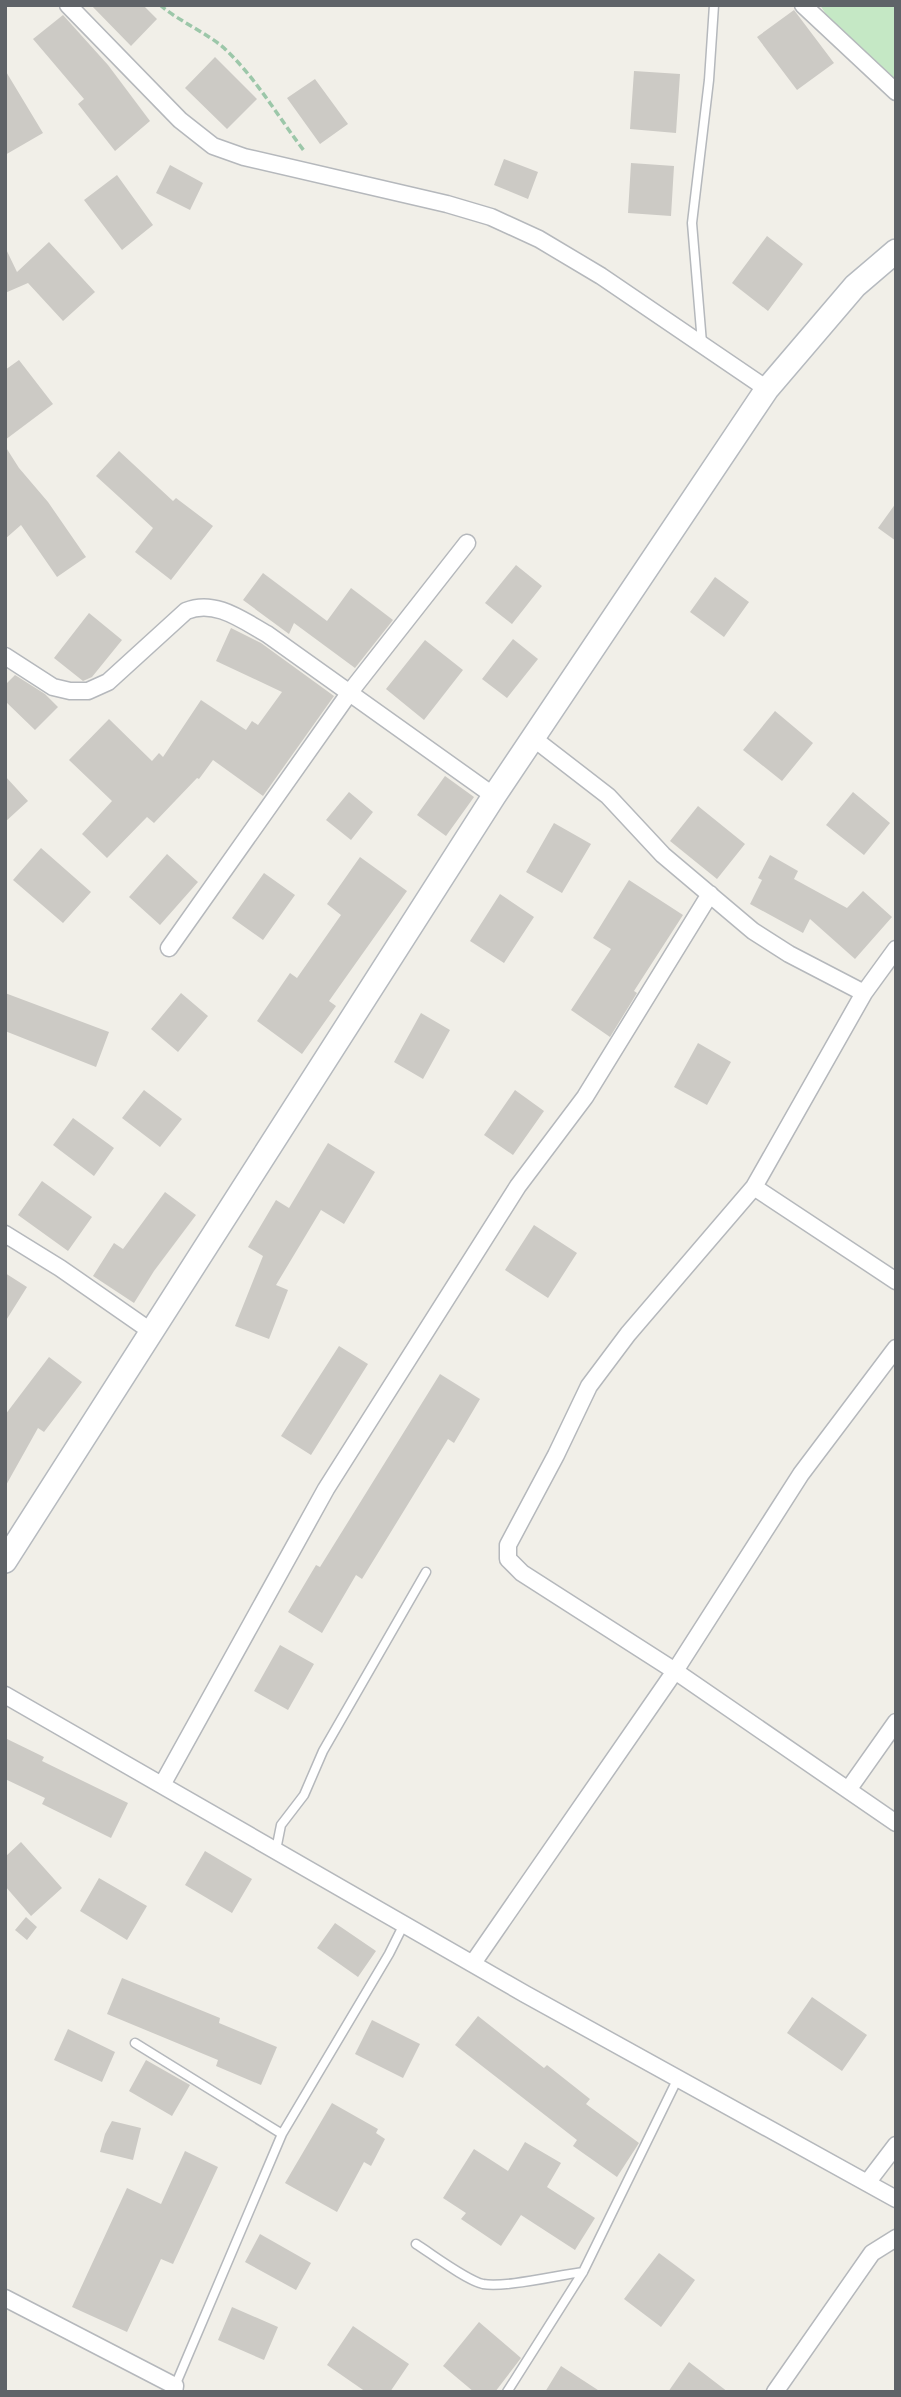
<svg xmlns="http://www.w3.org/2000/svg" width="901" height="2397" font-family="'DM Sans',sans-serif">
<rect width="100%" height="100%" fill="#f1efe8"/>
<path fill="#c5e8c5" d="M820,5H896V81L831,22Z"/>
<path fill="#cccac5" d="M91,5H143L157,19L131,46Z
M794,10L834,63L797,90L757,37Z
M63,15L108,65L150,121L115,151L78,104L84,99L33,39Z
M215,57L257,99L227,129L185,88Z
M5,70L43,133L5,155Z
M634,71L680,74L676,133L630,129Z
M315,79L348,124L320,144L287,98Z
M504,159L538,172L528,199L494,185Z
M631,163L674,166L671,216L628,213Z
M170,165L203,183L190,210L156,193Z
M117,175L153,225L122,250L84,200Z
M767,236L803,264L768,311L732,283Z
M49,242L95,292L63,321L28,283L5,293V247L17,272Z
M19,360L53,404L5,440V370Z
M5,446L19,468L48,502L86,557L57,577L21,525L5,539Z
M119,451L173,501L176,498L213,526L171,580L135,552L153,528L96,476Z
M896,503V541L878,528Z
M516,565L542,586L512,624L485,603Z
M263,573L327,621L351,588L393,620L355,668L294,623L289,634L243,600Z
M715,577L749,602L724,637L690,612Z
M89,613L122,640L92,677L83,681L54,658Z
M231,628L261,643L334,696L263,796L213,760L199,779L197,778L154,823L147,817L107,858L82,834L112,801L69,760L109,719L152,761L159,753L163,757L201,700L246,730L252,721L258,725L282,692L216,661Z
M513,639L538,659L507,698L482,679Z
M425,640L463,670L424,720L386,689Z
M15,675L45,694L58,707L35,730L5,701V685Z
M775,711L813,743L782,781L743,750Z
M5,776L28,801L5,822Z
M445,776L474,797L446,836L417,815Z
M349,792L373,812L351,840L326,820Z
M853,792L890,823L864,855L826,825Z
M698,806L745,844L717,879L670,841Z
M554,823L591,844L562,893L526,872Z
M41,848L91,892L63,923L13,880Z
M167,854L198,882L160,925L129,897Z
M770,855L798,871L794,879L847,908L863,891L892,917L855,959L810,919L803,933L750,904L762,880L758,878Z
M360,857L407,891L329,1001L336,1006L302,1054L257,1021L290,973L297,978L341,915L327,904Z
M264,873L295,895L263,940L232,918Z
M629,880L683,915L634,991L637,993L610,1037L571,1010L611,949L593,938Z
M500,894L534,917L504,963L470,941Z
M5,993L109,1032L96,1067L5,1031Z
M181,993L208,1016L178,1052L151,1029Z
M421,1013L450,1030L423,1079L394,1062Z
M698,1043L731,1062L707,1105L674,1087Z
M144,1090L182,1119L160,1147L122,1118Z
M515,1090L544,1111L513,1155L484,1135Z
M73,1118L114,1148L94,1176L53,1145Z
M328,1143L375,1172L344,1224L321,1210L276,1285L288,1290L269,1339L235,1326L263,1256L248,1247L276,1200L289,1208Z
M42,1181L92,1217L68,1251L18,1215Z
M165,1192L196,1215L154,1271L134,1303L93,1276L114,1243L123,1249Z
M534,1225L577,1253L548,1298L505,1270Z
M5,1273L27,1287L5,1322Z
M339,1346L368,1364L311,1455L281,1436Z
M49,1357L82,1382L44,1432L38,1428L5,1487V1415Z
M440,1374L480,1399L454,1443L448,1439L362,1579L356,1575L322,1633L288,1612L316,1565L320,1567Z
M280,1645L314,1664L288,1710L254,1691Z
M5,1738L44,1757L42,1761L128,1803L111,1838L42,1804L45,1798L5,1779Z
M21,1842L62,1888L31,1916L5,1886V1857Z
M205,1851L252,1879L232,1913L185,1885Z
M99,1878L147,1906L127,1940L80,1911Z
M26,1917L37,1927L27,1940L15,1930Z
M335,1923L376,1951L358,1977L317,1948Z
M122,1978L220,2018L219,2023L277,2047L261,2085L216,2066L218,2060L107,2014Z
M812,1997L867,2035L842,2071L787,2033Z
M478,2016L544,2068L547,2065L590,2099L586,2104L639,2143L617,2177L573,2146L577,2140L455,2045Z
M372,2020L420,2044L403,2078L355,2054Z
M68,2029L115,2052L102,2082L54,2060Z
M146,2060L190,2085L172,2116L129,2091Z
M332,2103L378,2129L376,2133L385,2139L371,2166L364,2162L337,2212L285,2183Z
M112,2121L141,2128L133,2160L100,2152L105,2134Z
M525,2142L561,2163L547,2187L595,2218L575,2250L521,2215L501,2246L461,2219L466,2213L443,2198L474,2149L508,2171Z
M185,2151L218,2167L173,2264L161,2259L127,2332L72,2307L127,2188L161,2204Z
M260,2234L311,2263L296,2290L245,2262Z
M659,2253L695,2280L661,2327L624,2299Z
M232,2307L278,2327L264,2360L218,2340Z
M479,2322L521,2358L495,2392H474L443,2366Z
M353,2326L409,2364L390,2392H366L327,2365Z
M689,2362L728,2392H668Z
M561,2366L601,2392H545Z"/>
<g fill="none" stroke-linecap="round" stroke-linejoin="round">
<g stroke="#b5b8bc" stroke-width="11">
<path id="lane" d="M702,343L692,223L709,80L714,5
M276,1850L281,1825L304,1795L323,1751L426,1572
M135,2043L282,2134
M416,2244C432,2254 466,2280 483,2284C505,2288 558,2275 583,2272
M175,2386L282,2134L389,1954L404,1924
M507,2392L583,2272L678,2078"/>
</g>
<g stroke="#b5b8bc" stroke-width="19">
<path id="street" d="M68,5L180,120L213,146L244,157L447,204L491,217L539,239L601,276L767,389
M803,5L896,92
M5,656L53,687L70,691H88L108,682L186,611C215,599 242,620 267,634L494,796
M533,738L608,796L663,855L753,931L789,954L864,993
M169,948L350,692L467,543
M896,949L864,993L754,1187L628,1334L589,1386L556,1455L508,1545V1559L522,1573L675,1671L896,1823
M754,1187L896,1281
M5,1234L60,1268L152,1332
M5,1695L525,1994L896,2199
M162,1785L326,1489L518,1186L585,1097L710,894
M848,1790L896,1722
M473,1963L675,1671L801,1474L896,1348
M867,2183L896,2145
M5,2298L175,2386L174,2392
M775,2392L872,2253L896,2238"/>
</g>
<g stroke="#b6babf" stroke-width="26">
<path id="secondary" d="M5,1561L494,796L767,389L855,286L896,251"/>
</g>
<path stroke="#9cc7a9" stroke-width="3.5" stroke-dasharray="7 3.5" stroke-linecap="butt" d="M160,5C180,22 207,33 224,48C257,79 278,117 305,152"/>
<use href="#lane" stroke="#fff" stroke-width="8"/>
<use href="#street" stroke="#fff" stroke-width="16"/>
<use href="#secondary" stroke="#fff" stroke-width="23"/>
</g>
<rect width="901" height="2397" fill="none" stroke="#5f6368" stroke-width="14"/>
</svg>
